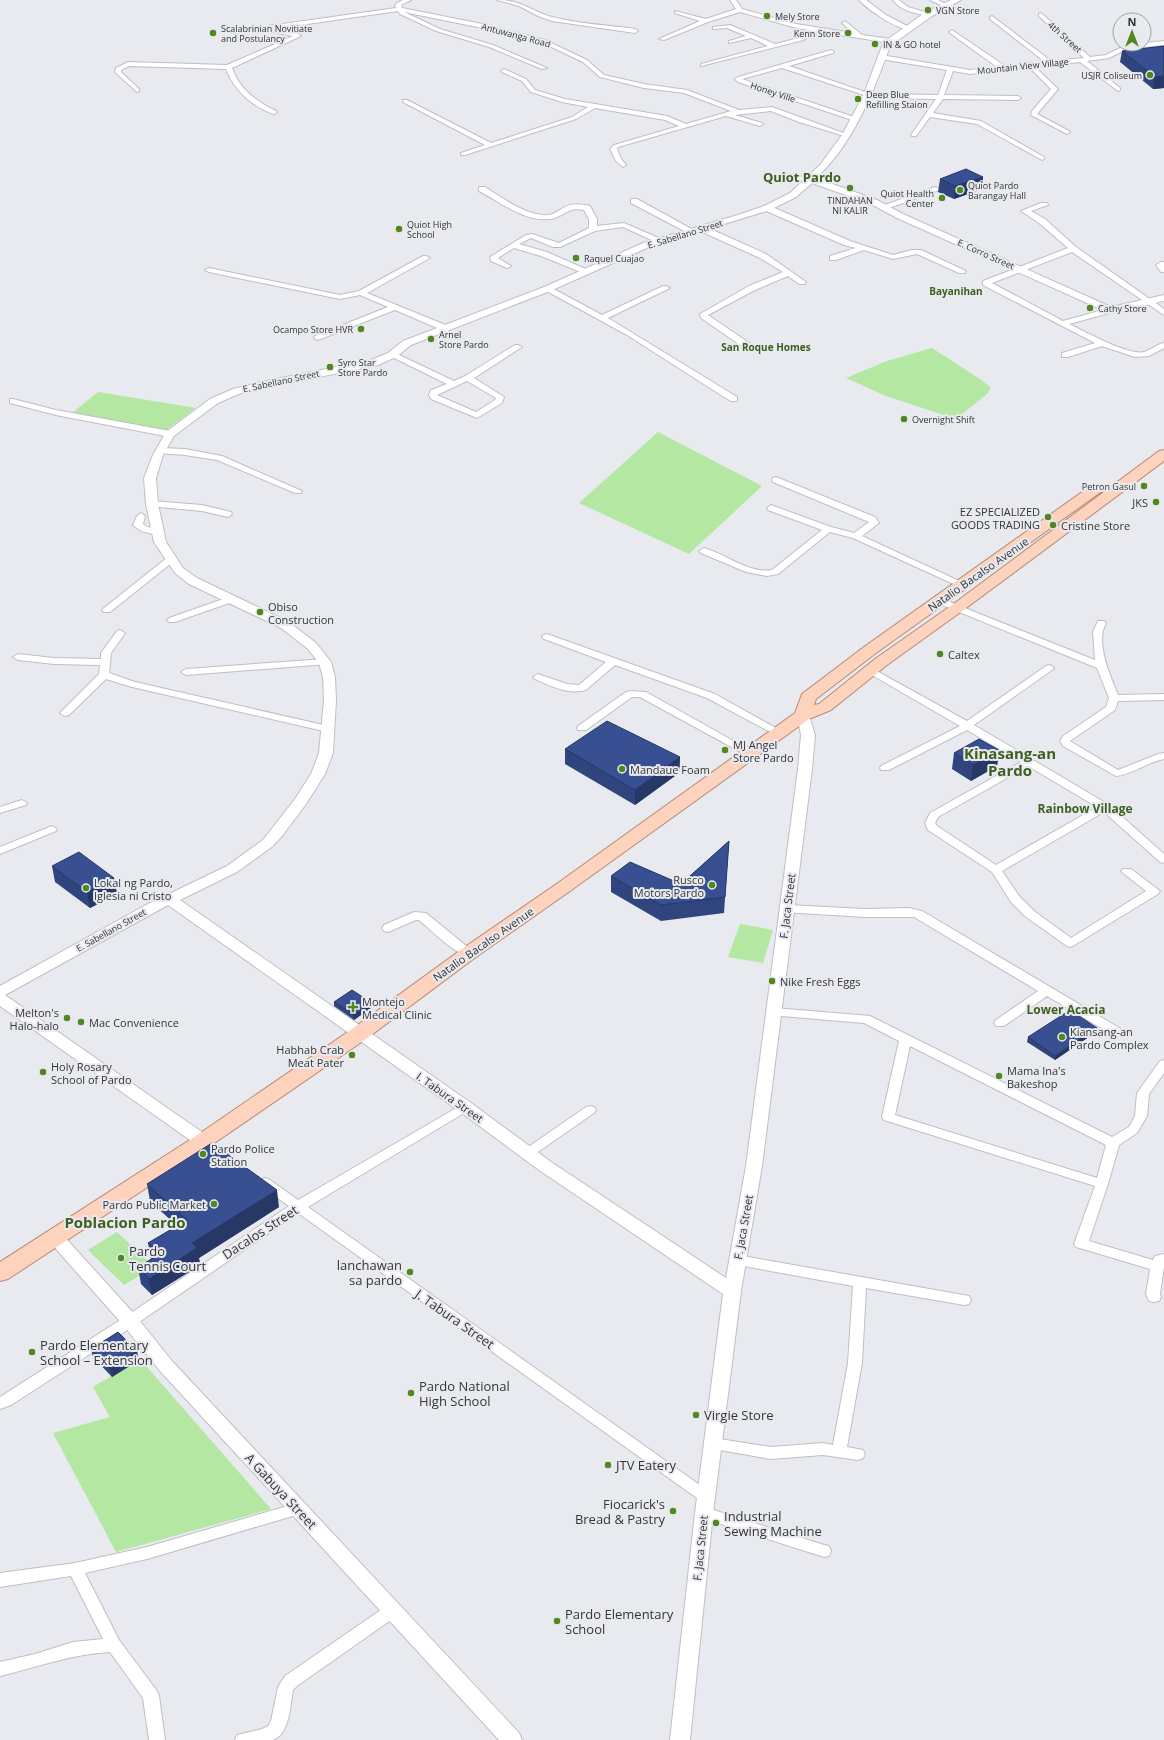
<svg xmlns="http://www.w3.org/2000/svg" width="1164" height="1740" font-family="'Open Sans',sans-serif">
<rect width="100%" height="100%" fill="#e8eaef"/>
<path fill="#b3e7a2" d="M932,348L980,379L991,388L987,394L956,419L886,396L846,378L887,361Z
M98,392L196,408L166,430L72,413Z
M658,432L762,486L689,554L579,503Z
M740,924L773,930L763,963L728,957Z
M117,1232L154,1267L124,1285L88,1250Z
M140,1359L271,1509L116,1552L53,1433L110,1417L93,1387Z"/>
<g fill="none" stroke-linecap="round" stroke-linejoin="round">
<g stroke="#bdbfc4" stroke-width="2">
<path id="minor" d="M403,0H411L401,5L402,8L482,24L545,40L587,60L604,75L644,84L687,90L739,110L772,107L849,135L844,136L799,122L771,111L735,115L762,123L763,124L760,126L726,116L618,147L617,149L621,159L626,165L623,167L616,161L610,149L614,145L679,126L665,120L595,108L576,119L465,155H461V153L485,145L403,102V100H407L491,143L572,117L588,107L562,102L531,92L522,81L502,72L501,71L504,69L526,79L535,90L565,99L667,116L686,124L731,111L684,93L644,88L600,77L583,62L541,42L482,28L404,12L440,29L493,45L547,68L542,69L489,47L436,31L400,14L398,11L272,29L299,34L301,36L232,68C240,90 256,101 276,111L277,112L274,114C252,107 234,90 226,69L129,66L121,70V72L139,89V91L137,92L115,72L116,68L128,62L227,65L293,36L268,31L265,28L268,26L396,8L395,6L397,3Z
M497,0C523,0 530,11 552,17C578,24 608,25 635,29L638,31L635,33L552,21L538,16L519,6Z
M730,0H736L742,9L796,24L853,33L842,23L845,21L862,35L891,39L894,41L891,43L820,32L803,40L701,66V64L768,46L751,38L729,43V41L746,36L727,28L713,29V27L730,25L775,44L799,38L813,31L793,27L740,12L708,22L664,40L659,39L700,21L675,13V11L706,19L736,9Z
M859,0H866L886,15L911,28C902,34 866,8 859,0Z
M893,0H899L908,7L932,14L929,16C916,13 902,12 893,0Z
M930,0H938L948,5L943,6Z
M1041,13L1090,57L1106,55L1126,45L1164,41V45L1127,49L1109,58L1087,61L1120,88V90L1118,91L1080,62L1035,67L1058,89L1037,114L1069,131L1070,132L1067,134L1031,115L1032,111L1051,89L1029,67L970,74L953,71L944,95L1018,96L1021,98L1018,100L943,99L933,113L981,121L1044,157V159L1042,160L977,124L930,117L916,136H912L911,135L936,99L867,98L865,97L864,95L782,68L742,79L857,118L858,119L855,121L738,82L735,79L738,77L831,50L834,52L833,53L789,66L871,94L938,95L947,70L881,59L878,57L881,55L970,70L997,67L950,33L949,32L952,30L1005,66L1045,62L990,19V17L992,16L1051,61L1084,58L1039,16V14Z
M786,174L809,178L813,180L809,182L784,177L782,176Z
M479,187H485C503,198 527,217 549,215C554,214 558,211 563,208C571,203 580,204 590,206L597,219V226L624,223L663,240L659,242H656L623,227L595,231L560,247H553L531,238L519,244L547,252L590,271L589,273H583L541,256L514,248L498,258L511,266L507,268L491,261L490,257L526,235L532,234L559,243L589,228V219L584,210C568,206 564,217 550,219C525,222 500,202 479,191Z
M935,187L942,189L886,209H880L879,207Z
M631,199H637L697,232L693,234H690L631,203Z
M1041,203H1047L1048,205L1031,211L1045,219L1076,247L1164,309V315L1072,252L992,283L1063,321L1110,308H1113V312L1069,324C1084,331 1129,356 1144,352C1151,350 1157,344 1164,343V348L1149,356L1135,357L1102,346L1068,357H1062V353L1095,343L983,285V281L1068,248L1039,223L1021,211Z
M764,206H770L850,241L893,255L912,250H921L966,271L965,273H959L917,254L893,259L864,250L836,260H830V256L856,248L844,245L764,210Z
M700,227H706L766,254L806,282L805,284H799L788,276L755,290L708,315L752,345V349H746L701,318L700,314L749,286L783,272L760,258L700,231Z
M423,256H426L430,258L367,293L448,326V330H442L395,310L318,340L314,338L315,336L388,307L360,295L340,299L209,272L205,270L209,268L340,295L359,291Z
M1161,262H1164V272H1161L1156,265Z
M663,286H666L670,288L608,318L737,397V401H731L721,395L627,335L543,289L544,287H550L602,315Z
M515,345H518L522,347L474,378L504,397L502,403L477,418L431,399L429,395L431,390L447,384L388,355L392,353H395L454,381L465,376ZM467,381L496,398L495,400L476,412L437,395Z
M10,399H13L56,410L170,431L174,434L170,437L56,415L10,403Z
M161,448L185,449L222,456L302,491L301,493H295L217,460L185,455L158,453L157,451Z
M776,477L875,517L879,523L862,536L968,585L963,588L960,587L853,538L830,532L778,574L767,576L746,572L701,553L699,551L704,548C726,554 749,574 772,570L822,530L768,510L767,508L771,505L831,527L854,533L869,522L773,482L772,480L773,478Z
M152,501L202,505L231,512L232,514L228,517L202,511L149,506L148,504Z
M141,513L145,516L143,524L147,527L160,529L162,531L160,533C151,535 140,532 133,525L137,516Z
M171,556L174,557L176,559L174,561L110,612H104L102,610L104,608L168,557Z
M232,596L235,597L237,599L235,601L175,622H169L167,620L169,618Z
M940,598L1095,660L1093,632L1098,621H1104L1106,623C1095,643 1110,675 1118,695L1164,694V700L1118,701L1115,710L1070,741L1118,770L1158,754L1164,753V759C1147,762 1134,774 1116,776L1063,746L1060,741L1063,736L1106,707L1109,698L1097,668L937,603L935,601L937,599Z
M120,630L125,633L111,653L109,673L135,682L328,726L333,729L328,732L132,687L106,679L69,715L65,716L60,713L99,674L100,665L54,664L18,660L13,657L18,654L54,658L101,659V653L117,631Z
M547,634L715,694L783,732L782,734H774L707,698L615,665L586,690C568,695 551,686 535,679L533,677L538,674L567,684L579,685L606,662L544,639L542,637L544,635Z
M325,659L328,660L330,662L328,664L186,675L181,672L186,669Z
M1049,665L1052,666L1054,668L1052,670L974,725L1109,805L1164,854V863L1160,862L1104,812L1002,871L1019,896L1034,911L1071,938L1146,891L1123,873L1121,871L1123,869H1131L1160,891L1158,894L1071,947L1067,946L1026,917L1011,902L992,872L928,830L925,823L930,813L1021,762L967,730L889,770H881L880,768L881,766L960,726L865,671L870,668L873,669L967,721L1046,666ZM1028,766L1097,807L996,865L937,826L935,823L938,817Z
M630,691L646,692L755,753L750,756L746,755L640,697H632L586,730H578L577,728L578,726L626,692Z
M22,800L27,803L26,805L0,813V807Z
M52,826L57,829L56,831L0,854V847Z
M787,905L865,909L909,908L922,911L1121,1029L1123,1032L1121,1035H1113L1047,996L1004,1026H996L994,1023L996,1020L1038,991L914,917H865L783,912L781,909L783,906Z
M414,912L426,913L475,953L473,956C459,959 430,929 419,920H416L388,932L384,931L382,928L384,925Z
M774,1008L870,1016L1112,1137L1129,1127L1135,1116L1137,1093L1160,1061L1164,1060V1073L1149,1094L1147,1116L1137,1133L1119,1145L1108,1184L1089,1241L1153,1260L1155,1256L1164,1254V1267L1160,1294L1161,1297L1159,1301L1154,1302L1149,1301L1146,1294L1150,1269L1076,1247L1074,1244L1095,1186L884,1120L882,1117L899,1041L864,1023L770,1015L768,1012L770,1009ZM910,1046L1106,1145L1097,1178L895,1115Z
M465,1103L469,1104L471,1107L469,1110L308,1207L711,1493L713,1497L711,1501L706,1503L701,1501L298,1213L135,1325L11,1405L0,1409V1397L125,1317L289,1206L260,1186L259,1183L260,1180L265,1178L270,1180L298,1200Z
M590,1106L594,1107L596,1110L594,1113L532,1156L528,1158L524,1156L522,1153L524,1150L586,1107Z
M737,1255L969,1296L971,1300L969,1304L964,1305L866,1288L862,1363L847,1447L863,1450L865,1454L863,1458L858,1460L823,1455L771,1459L708,1448L706,1444L708,1440L713,1438L771,1447L823,1443L833,1445L848,1363L853,1286L732,1264L730,1260L732,1256Z
M298,1503L303,1505L305,1509L303,1513L147,1559L85,1573L119,1640L157,1691L159,1696L165,1740H149L143,1698L110,1652C72,1654 37,1667 0,1676V1662L35,1654L73,1642L103,1639L71,1576L0,1587V1573L75,1563L147,1547Z
M704,1507L824,1545L829,1546L831,1551L829,1556L824,1557L699,1517L697,1513L699,1509Z
M393,1603L398,1605L401,1610L398,1615L297,1686L293,1690C290,1705 290,1734 273,1740C263,1740 245,1740 235,1740L237,1735L262,1729L268,1726L271,1721L278,1687L285,1676L388,1605Z"/>
</g>
<g stroke="#bdbfc4" stroke-width="2">
<path id="tertiary" d="M951,0H961L932,16L894,43L889,49C872,95 853,144 816,178L877,200L903,214L1111,307L1164,295V301L1110,313L1107,312L897,218L871,204L812,183L796,197L770,210L649,247L550,291L411,345L396,357L378,365L241,393L218,403L174,436L163,455L156,478L158,504L166,542L183,568L197,578L289,622L316,643L331,662L335,677L336,700L333,753L325,774L306,804L282,836L273,846L237,872L180,900L471,1103L551,1162L726,1278L746,1166L798,769L801,735L797,715L798,712H808L809,715L815,735L812,769L762,1166L741,1291L713,1513L690,1740H670L695,1513L723,1294L539,1170L459,1111L168,905L5,995L209,1137L211,1141L209,1145L203,1147L197,1145L0,1006V986L144,906L227,866L263,840L295,799L311,774L319,753L324,700L323,677L319,663L308,649L281,628L189,584L175,573L154,542L146,504L144,478L153,455L166,432L210,399L233,389L261,382L371,360L388,353L403,341L544,287L643,243L741,214L764,206L790,193L820,165L842,135L863,96L882,46L888,39L926,12Z
M55,1231L61,1233L136,1316L172,1361L519,1733L522,1740H499L160,1371L124,1326L49,1241L47,1237L49,1233Z"/>
</g>
<g stroke="#b78972" stroke-width="2">
<path id="primary" d="M1164,450V461L962,611L887,665L831,710L809,719L570,891L476,957L366,1039L210,1146L8,1279L0,1281V1262L196,1136L352,1029L462,949L558,883L795,713L802,694L864,647L1092,485L1097,484L1102,485L1104,488L1102,491L876,653L816,699L814,705L819,704L875,659L952,605L1159,451Z"/>
</g>
<use href="#minor" fill="#fff" fill-rule="evenodd"/>
<use href="#tertiary" fill="#fff" fill-rule="evenodd"/>
<use href="#primary" fill="#fed3be" fill-rule="evenodd"/>
</g>
<path fill="#30457e" d="M1164,46V88L1153,89L1120,62L1122,51Z
M983,177L982,189L954,199L938,192L940,179Z
M565,749L680,757L679,773L635,805L565,764Z
M999,750L997,766L971,781L952,769L954,753Z
M729,841L724,913L661,921L611,892V876L681,884Z
M52,866L114,878L117,894L90,908L55,882Z
M334,1002L372,1007L354,1020L334,1006Z
M1097,1028L1096,1032L1055,1060L1027,1042L1028,1037Z
M147,1184L279,1207L199,1258L200,1265L152,1295L141,1284L138,1267L151,1259L148,1243L177,1226L150,1201Z
M91,1349L139,1360L112,1377L93,1357Z"/>
<path fill="#273866" d="M1164,76V88L1153,89L1155,77Z
M983,177L982,189L954,199L955,186Z
M999,750L997,766L971,781L973,765Z
M680,757L679,773L635,805V790Z
M114,878L117,894L90,908L87,892Z
M372,1003V1007L354,1020V1015Z
M1097,1028L1096,1032L1055,1060V1056Z
M277,1190L279,1207L199,1258L200,1265L152,1295L149,1279L192,1243Z
M137,1351L139,1360L112,1377L110,1368Z"/>
<path fill="#385092" stroke="#273866" d="M1164,46V76L1155,77L1122,51Z
M966,169L983,177L955,186L940,179Z
M607,721L680,757L635,790L565,749Z
M979,739L999,750L973,765L954,753Z
M729,841L725,897L661,905L611,876L630,862L681,884Z
M79,852L114,878L87,892L52,866Z
M352,990L372,1003L354,1015L334,1002Z
M1070,1010L1097,1028L1055,1056L1028,1037Z
M212,1143L277,1190L192,1243L197,1248L149,1279L138,1267L160,1254L148,1243L187,1220L147,1184Z
M118,1332L137,1351L110,1368L91,1349Z"/>
<g fill="#518720" stroke="#e8eaef" stroke-width="1.5">
<circle cx="928" cy="10" r="4"/>
<circle cx="767" cy="16" r="4"/>
<circle cx="213" cy="33" r="4"/>
<circle cx="848" cy="33" r="4"/>
<circle cx="875" cy="44" r="4"/>
<circle cx="1150" cy="75" r="4"/>
<circle cx="858" cy="99" r="4"/>
<circle cx="850" cy="188" r="4"/>
<circle cx="960" cy="190" r="4"/>
<circle cx="942" cy="198" r="4"/>
<circle cx="399" cy="229" r="4"/>
<circle cx="576" cy="258" r="4"/>
<circle cx="1090" cy="308" r="4"/>
<circle cx="361" cy="329" r="4"/>
<circle cx="431" cy="339" r="4"/>
<circle cx="330" cy="367" r="4"/>
<circle cx="904" cy="419" r="4"/>
<circle cx="1144" cy="486" r="4"/>
<circle cx="1156" cy="502" r="4"/>
<circle cx="1048" cy="517" r="4"/>
<circle cx="1053" cy="525" r="4"/>
<circle cx="260" cy="612" r="4"/>
<circle cx="940" cy="654" r="4"/>
<circle cx="725" cy="750" r="4"/>
<circle cx="622" cy="769" r="4"/>
<circle cx="712" cy="885" r="4"/>
<circle cx="86" cy="888" r="4"/>
<circle cx="772" cy="981" r="4"/>
<path d="M351 1001h4v4h4v4h-4v4h-4v-4h-4v-4h4z"/>
<circle cx="67" cy="1018" r="4"/>
<circle cx="81" cy="1022" r="4"/>
<circle cx="1062" cy="1037" r="4"/>
<circle cx="352" cy="1055" r="4"/>
<circle cx="43" cy="1072" r="4"/>
<circle cx="999" cy="1076" r="4"/>
<circle cx="203" cy="1154" r="4"/>
<circle cx="214" cy="1204" r="4"/>
<circle cx="121" cy="1258" r="4"/>
<circle cx="410" cy="1272" r="4"/>
<circle cx="32" cy="1352" r="4"/>
<circle cx="411" cy="1393" r="4"/>
<circle cx="696" cy="1415" r="4"/>
<circle cx="608" cy="1465" r="4"/>
<circle cx="673" cy="1511" r="4"/>
<circle cx="716" cy="1523" r="4"/>
<circle cx="557" cy="1621" r="4"/>
</g>
<g text-anchor="middle" dominant-baseline="central" stroke-width="4" stroke-linejoin="round" paint-order="stroke">
<g font-size="9" fill="#343537" stroke="#e8eaef" text-anchor="start">
<text x="936" y="10">VGN Store</text>
<text x="775" y="16">Mely Store</text>
<text x="221" y="28">Scalabrinian Novitiate<tspan x="221" dy="10">and Postulancy</tspan></text>
<text x="840" y="33" text-anchor="end">Kenn Store</text>
<text x="883" y="44">IN &amp; GO hotel</text>
<text x="1142" y="75" text-anchor="end">USJR Coliseum</text>
<text x="866" y="94">Deep Blue<tspan x="866" dy="10">Refilling Staion</tspan></text>
<text x="968" y="185">Quiot Pardo<tspan x="968" dy="10">Barangay Hall</tspan></text>
<text x="934" y="193" text-anchor="end">Quiot Health<tspan x="934" dy="10">Center</tspan></text>
<text x="850" y="200" text-anchor="middle">TINDAHAN<tspan x="850" dy="10">NI KALIR</tspan></text>
<text x="407" y="224">Quiot High<tspan x="407" dy="10">School</tspan></text>
<text x="584" y="258">Raquel Cuajao</text>
<text x="1098" y="308">Cathy Store</text>
<text x="353" y="329" text-anchor="end">Ocampo Store HVR</text>
<text x="439" y="334">Arnel<tspan x="439" dy="10">Store Pardo</tspan></text>
<text x="338" y="362">Syro Star<tspan x="338" dy="10">Store Pardo</tspan></text>
<text x="912" y="419">Overnight Shift</text>
<text x="1136" y="486" text-anchor="end">Petron Gasul</text>
</g>
<g font-size="9" fill="#343537" stroke="#e8eaef">
<text transform="translate(516 35) rotate(15)">Antuwanga Road</text>
<text transform="translate(1065 37) rotate(42)">4th Street</text>
<text transform="translate(1023 66) rotate(-6)">Mountain View Village</text>
<text transform="translate(773 92) rotate(18)">Honey Ville</text>
<text transform="translate(685 234) rotate(-17)">E. Sabellano Street</text>
<text transform="translate(986 254) rotate(24)">E. Corro Street</text>
<text transform="translate(281 381) rotate(-12)">E. Sabellano Street</text>
<text transform="translate(111 930) rotate(-29)">E. Sabellano Street</text>
</g>
<g font-size="10" font-weight="bold" fill="#3d6021" stroke="#e8eaef">
<text x="956" y="291">Bayanihan</text>
<text x="766" y="347">San Roque Homes</text>
</g>
<g font-size="11" fill="#343537" stroke="#e8eaef" text-anchor="start">
<text x="1148" y="502" text-anchor="end">JKS</text>
<text x="1040" y="511" text-anchor="end">EZ SPECIALIZED<tspan x="1040" dy="13">GOODS TRADING</tspan></text>
<text x="1061" y="525">Cristine Store</text>
<text x="268" y="606">Obiso<tspan x="268" dy="13">Construction</tspan></text>
<text x="948" y="654">Caltex</text>
<text x="733" y="744">MJ Angel<tspan x="733" dy="13">Store Pardo</tspan></text>
<text x="630" y="769">Mandaue Foam</text>
<text x="704" y="879" text-anchor="end">Rusco<tspan x="704" dy="13">Motors Pardo</tspan></text>
<text x="94" y="882">Lokal ng Pardo,<tspan x="94" dy="13">Iglesia ni Cristo</tspan></text>
<text x="780" y="981">Nike Fresh Eggs</text>
<text x="362" y="1001">Montejo<tspan x="362" dy="13">Medical Clinic</tspan></text>
<text x="59" y="1012" text-anchor="end">Melton's<tspan x="59" dy="13">Halo-halo</tspan></text>
<text x="89" y="1022">Mac Convenience</text>
<text x="1070" y="1031">Kiansang-an<tspan x="1070" dy="13">Pardo Complex</tspan></text>
<text x="344" y="1049" text-anchor="end">Habhab Crab<tspan x="344" dy="13">Meat Pater</tspan></text>
<text x="51" y="1066">Holy Rosary<tspan x="51" dy="13">School of Pardo</tspan></text>
<text x="1007" y="1070">Mama Ina's<tspan x="1007" dy="13">Bakeshop</tspan></text>
<text x="211" y="1148">Pardo Police<tspan x="211" dy="13">Station</tspan></text>
<text x="206" y="1204" text-anchor="end">Pardo Public Market</text>
</g>
<g font-size="11" fill="#343537" stroke="#e8eaef">
<text transform="translate(978 574) rotate(-35)">Natalio Bacalso Avenue</text>
<text transform="translate(787 906) rotate(-83)">F. Jaca Street</text>
<text transform="translate(483 944) rotate(-35)">Natalio Bacalso Avenue</text>
<text transform="translate(450 1097) rotate(35)">I. Tabura Street</text>
<text transform="translate(743 1227) rotate(-80)">F. Jaca Street</text>
<text transform="translate(700 1548) rotate(-84)">F. Jaca Street</text>
</g>
<g font-size="12" font-weight="bold" fill="#3d6021" stroke="#e8eaef">
<text x="1085" y="808">Rainbow Village</text>
<text x="1066" y="1009">Lower Acacia</text>
</g>
<g font-size="13" font-weight="bold" fill="#3d6021" stroke="#e8eaef">
<text x="802" y="177">Quiot Pardo</text>
</g>
<g font-size="13" fill="#343537" stroke="#e8eaef">
<text transform="translate(260 1232) rotate(-33)">Dacalos Street</text>
<text transform="translate(455 1319) rotate(35)">J. Tabura Street</text>
<text transform="translate(281 1491) rotate(47)">A Gabuya Street</text>
</g>
<g font-size="13" fill="#343537" stroke="#e8eaef" text-anchor="start">
<text x="129" y="1251">Pardo<tspan x="129" dy="15">Tennis Court</tspan></text>
<text x="402" y="1265" text-anchor="end">lanchawan<tspan x="402" dy="15">sa pardo</tspan></text>
<text x="40" y="1345">Pardo Elementary<tspan x="40" dy="15">School – Extension</tspan></text>
<text x="419" y="1386">Pardo National<tspan x="419" dy="15">High School</tspan></text>
<text x="704" y="1415">Virgie Store</text>
<text x="616" y="1465">JTV Eatery</text>
<text x="665" y="1504" text-anchor="end">Fiocarick's<tspan x="665" dy="15">Bread &amp; Pastry</tspan></text>
<text x="724" y="1516">Industrial<tspan x="724" dy="15">Sewing Machine</tspan></text>
<text x="565" y="1614">Pardo Elementary<tspan x="565" dy="15">School</tspan></text>
</g>
<g font-size="15" font-weight="bold" fill="#3d6021" stroke="#e8eaef">
<text x="1010" y="753">Kinasang-an<tspan x="1010" dy="17">Pardo</tspan></text>
<text x="125" y="1222">Poblacion Pardo</text>
</g>
</g>
<g transform="translate(1132 32)"><circle r="19" fill="#e8eaef" stroke="#a0a2a5"/>
<path d="M0-3L7 15L0 10L-7 15Z" fill="#518720"/>
<text y="-6" font-size="11" font-weight="bold" text-anchor="middle" fill="#343537">N</text>
</g>
</svg>
